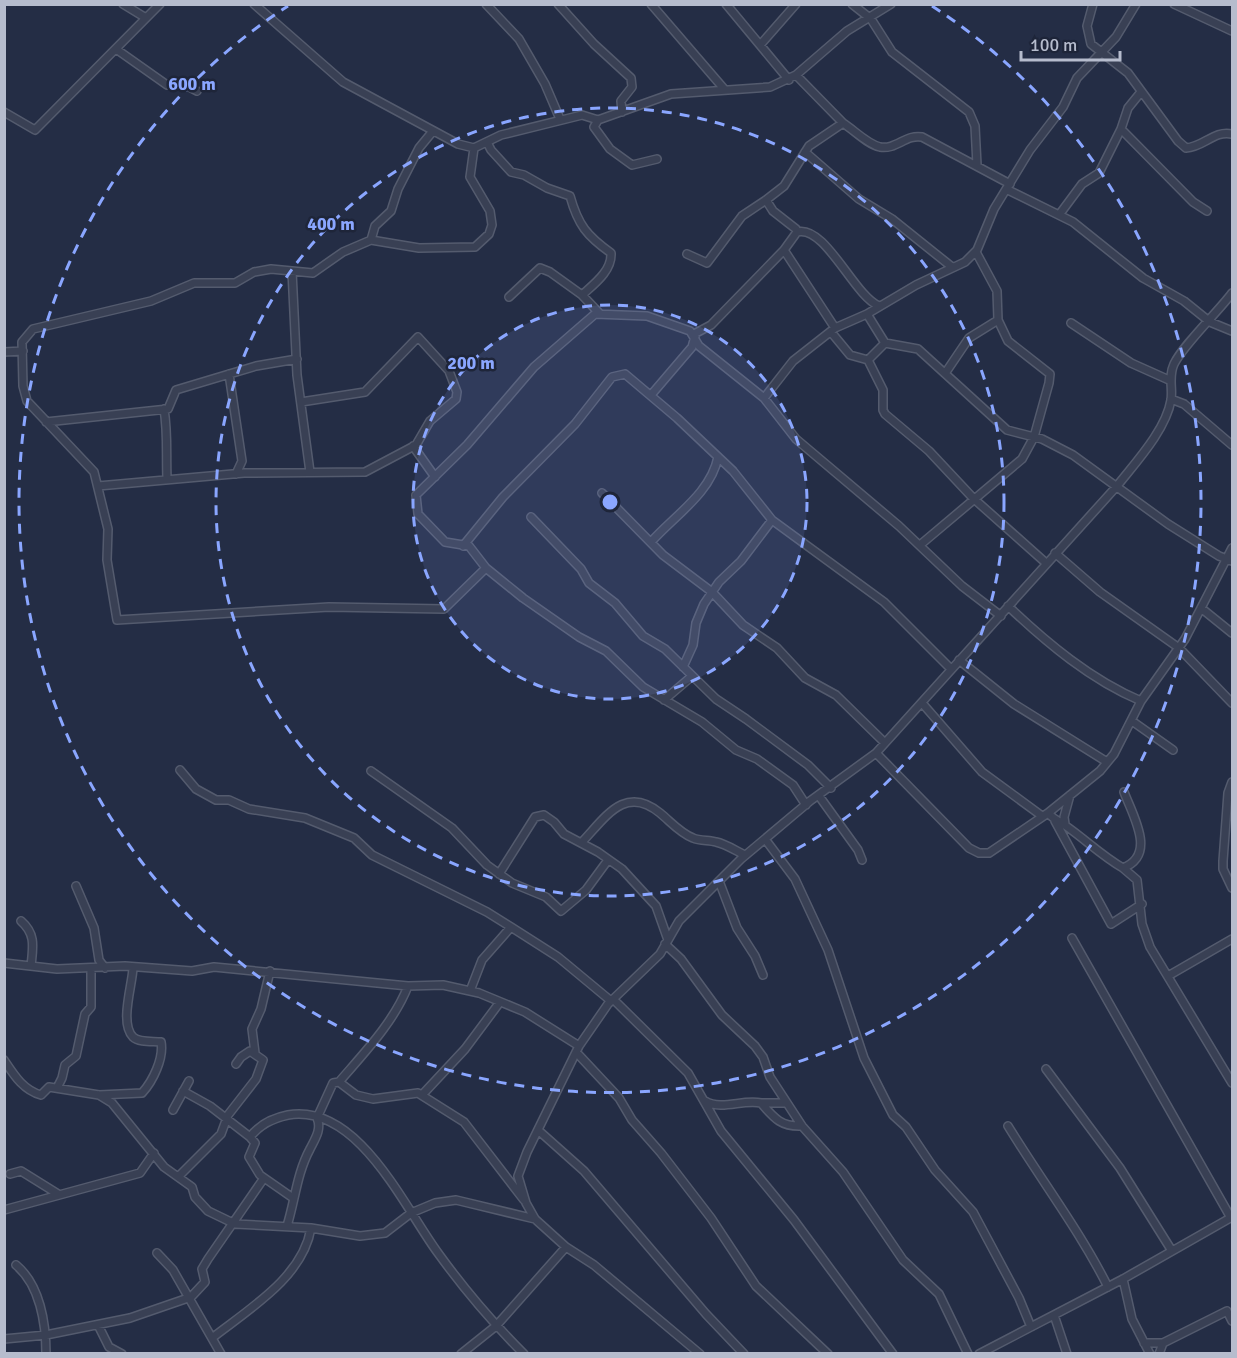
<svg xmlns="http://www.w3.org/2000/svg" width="1237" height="1358" font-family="Signika,sans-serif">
<rect width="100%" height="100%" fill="#242d45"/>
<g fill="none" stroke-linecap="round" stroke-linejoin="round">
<g stroke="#545b6e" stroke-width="10">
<path id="minor" d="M123,4L146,18
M254,4L343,82L458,144L474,148L501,135L582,115L598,120L671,94L770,87L796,75L847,31L891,4
M486,4L519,39L545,84L560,119
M558,4L594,44L631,78L632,87L621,101L622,112
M651,4L725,90
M726,4L789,80
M852,4L871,19L892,52L969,112L975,126L977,165
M1093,4L1087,26L1091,44L1128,73L1178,141L1186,148C1204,147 1214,130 1232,134
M1174,4L1232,31
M761,44L796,4
M116,49L167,85L182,83L197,91
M796,75L843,123
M1141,92L1128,108L1121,129L1193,202L1207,211
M4,112L35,130L160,4
M598,120L594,127L610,149L632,165L657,159
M433,131L419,148L398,189L391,211L375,226L371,240L343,252L313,273L271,269L254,272L235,283H194L151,301L33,329L22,342L23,386L27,401L94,472L108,529L107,560L117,620L329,607L444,609L486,568
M487,142L491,150L511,172L524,175L547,188L570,196C578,225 587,236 611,253C612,271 594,284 582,295L600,314
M805,152L859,199L892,219L952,267
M1008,190L1073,222L1143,278L1184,301L1210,322L1232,331
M1059,215L1082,184L1099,173L1121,129
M797,232C825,224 854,296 879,306
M371,240L419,248L475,247L489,234L492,225L490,211L470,177L474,148
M784,250L835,328L867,314L916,285L965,262L977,250L994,209L1030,150L1063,107L1077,78L1116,37L1136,4
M687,254L707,263L742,216L766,200
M292,271L297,375L310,472
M509,297L540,268L550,272L582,295
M867,314L885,343L918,349L1007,430L1042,439L1073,455L1168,524L1219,556L1232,561
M1071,323L1131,363L1169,380
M831,332L850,355L868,360
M885,343L868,360L883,390V410L885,414L929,451L973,498L1046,563
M4,352L23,351
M946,372L969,338L998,320
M229,374L242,461L236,474
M651,395L692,347L696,333L711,325L784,250L797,232L796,229L773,211L766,200L784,186L809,146L843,123C854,130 867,144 880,147C896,150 906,134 922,137L1010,184
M764,398L793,361L835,328
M1171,399L1184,404L1232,445
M164,409C168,433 166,455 167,478
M46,422L168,409L176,390L256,366L297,359
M413,446L435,477
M98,486L244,473L365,472L416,445L430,421L456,399L457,392L449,371L418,337L365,392L301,402
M602,493L663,555L712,592L743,625L777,648L805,678L836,695L885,743
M531,517L581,569L589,583L615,603L643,636L665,649L716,699L746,719L808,765L831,788
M651,542C674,516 711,493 718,457
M920,545L1022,459L1034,437L1049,383L1050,374L1008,341L998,320L997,291L976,252
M463,546L503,497L575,424L612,377L625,374L677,418L733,471L772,520L884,602L951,669
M1055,553L1100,592L1179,648L1232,703
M1008,606C1047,643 1091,680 1141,701
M1201,608L1232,633
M959,660L1014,704L1107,762
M683,667L693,645L696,623L704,604L719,582L741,561L772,520
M664,700L691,677
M922,703L982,772L1042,816
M1132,721L1173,750
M876,753L969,848L979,853H989L1048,813L1100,771L1114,754L1141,701L1185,639L1232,548
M180,770L196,789L216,800H229L249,809L305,818L354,838L372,855L487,912L511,927L558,957L611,1001
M371,771L452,828L487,865L512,883L546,897L561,911L586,890L608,860
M1232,782L1228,793L1223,861V869L1232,888
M1124,792C1133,816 1157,855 1123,868L1137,880L1142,924L1150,947L1232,1083
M819,796L858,850L862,860
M806,805L793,785L757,759L736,750L702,722L643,687L606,651L579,637L523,598L486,568L469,546L445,542L418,514L416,495L467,445L534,367L595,314L647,316L690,331L699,346L764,398L796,439L899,526L962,586L1001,616
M1048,813C1054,820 1059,821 1066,826C1086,840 1102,856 1123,868
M1055,821L1111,924L1142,904
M1065,824L1064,817L1070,795
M765,839L795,879L828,950L864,1058L893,1115L906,1127L935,1170L973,1212L1019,1298L1031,1327
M582,842C605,818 625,784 660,813C671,822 680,833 693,838C700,841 709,840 716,842C726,844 736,851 745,855
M499,874L535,817L544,815L554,822L564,834L598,852L622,869L656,906L668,940
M719,881L737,928L755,956L763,975
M76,886L94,928L99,960L105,968
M21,921C36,934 33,947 31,966
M1072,938L1231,1218
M665,944L681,959L722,1015L755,1046L763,1057L770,1077L802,1126L843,1172L903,1260L939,1294L968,1354
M4,963L57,969L125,966L192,971L214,967L408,986L443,985L479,993L525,1012L579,1046
M1168,976L1232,939
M470,991L482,960L511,927
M613,999L688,1073L721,1131L794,1220L893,1354
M576,1052L619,1098L632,1120L661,1153L711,1218L756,1286L828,1354
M255,1053L252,1029L261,1009L270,971
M4,1060C14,1075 23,1090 41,1095L49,1087L99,1095L142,1093C153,1081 164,1058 161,1042C154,1041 139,1043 133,1037C119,1023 133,983 133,967
M1046,1069L1120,1168L1172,1251
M339,1082L356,1095L373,1099L418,1093L464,1122L524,1200
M57,1088L62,1078L65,1065L76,1056L85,1014L91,1007V969
M183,1091L210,1106L250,1137L255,1143L249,1157L260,1175L293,1198
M99,1095L112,1103L164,1167L192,1187L195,1197L208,1211L235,1224L311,1228L360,1236L385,1233L411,1213L435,1203L456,1200L535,1219
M422,1095L465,1049L500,1002
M705,1101C722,1111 742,1099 761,1103C774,1118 781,1127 802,1126
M761,1103H785
M173,1110L189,1081
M1008,1126C1041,1180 1080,1231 1108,1287
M538,1130L584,1171L706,1314L744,1354
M250,1137C260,1124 273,1118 288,1115C358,1103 404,1207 438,1253C464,1289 493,1323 524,1354
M10,1174L21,1171L58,1194
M179,1176L221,1134L228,1115L256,1079L263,1060L250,1051L241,1057L236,1064
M4,1210L140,1173L154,1153
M287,1226C295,1200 297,1173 310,1149C315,1139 322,1129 317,1118L333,1083L339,1082C364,1053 394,1022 408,986
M157,1253L173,1270L221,1354
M16,1265C40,1285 46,1323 46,1354
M1123,1279L1132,1319L1150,1354
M1054,1315L1067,1354
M98,1325L109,1347L122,1354
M212,1338C249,1309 303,1277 311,1228
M4,1339L46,1335L130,1318L191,1297L205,1282L202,1269L208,1259L264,1178
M1144,1343H1163L1227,1311L1232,1321
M461,1354L496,1326L566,1247
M700,1354L594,1265L566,1247L535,1219L526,1203L518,1176L527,1152L579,1046L608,1004L660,954L679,921L741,859L810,801L876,753L1117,486C1135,463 1166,430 1171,400C1173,388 1168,377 1174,364C1183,345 1218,312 1232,293
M979,1354L1123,1279L1232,1217
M1159,1354L1163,1343"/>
</g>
<use href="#minor" stroke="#394054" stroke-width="7"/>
</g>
<circle cx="610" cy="502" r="197" fill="#8aa6ff" fill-opacity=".12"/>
<g fill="none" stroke="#8aa6ff" stroke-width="3" stroke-dasharray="10 8">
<circle cx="610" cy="502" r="197"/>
<circle cx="610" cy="502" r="394"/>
<path d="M932 6A591 591 0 1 1 288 6"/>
</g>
<circle cx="610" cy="502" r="9" fill="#8aa6ff" stroke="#1e2539" stroke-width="3"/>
<g font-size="18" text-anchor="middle" font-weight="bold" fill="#8aa6ff" stroke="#1e2539" stroke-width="5" stroke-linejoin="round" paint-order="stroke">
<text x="192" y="90">600 m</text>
<text x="331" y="230">400 m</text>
<text x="471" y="369">200 m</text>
</g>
<rect width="1237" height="1358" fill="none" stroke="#b6bccd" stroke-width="12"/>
<path d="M1021 51v9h99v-9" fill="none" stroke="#b6bccd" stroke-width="3"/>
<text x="1030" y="51" font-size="18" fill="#b6bccd" stroke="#1e2539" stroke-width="4.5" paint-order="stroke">100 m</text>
</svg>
